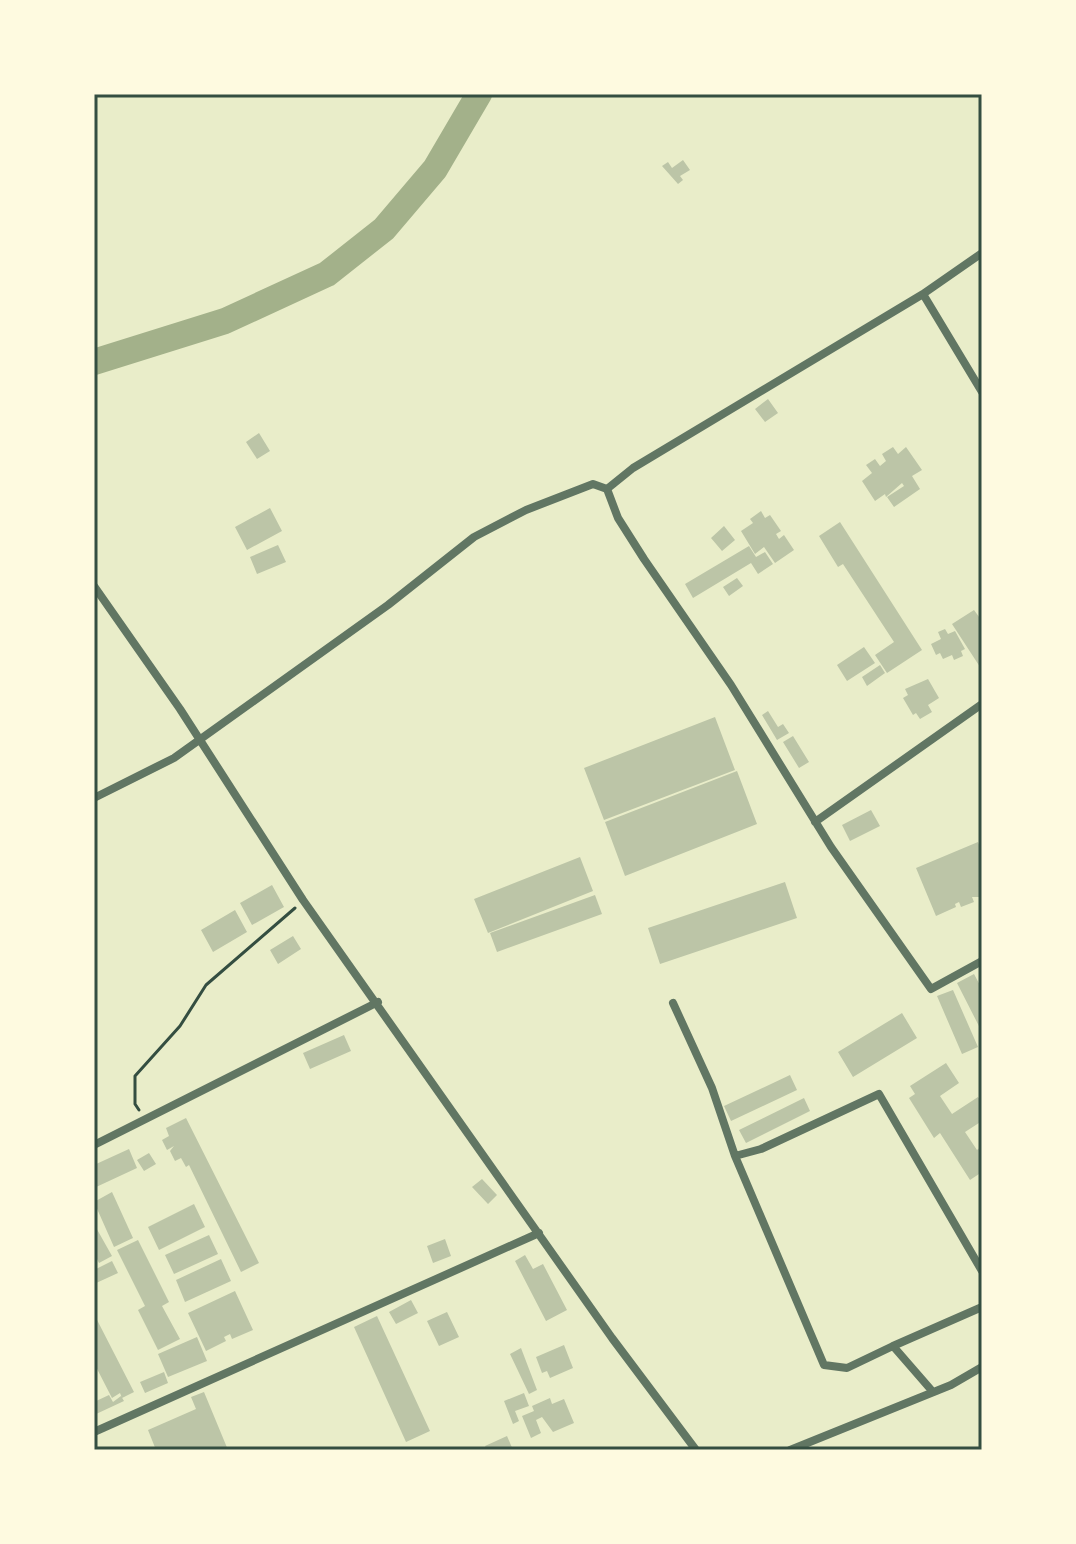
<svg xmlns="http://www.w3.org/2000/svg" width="1076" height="1544" font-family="'IBM Plex Serif',serif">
<rect width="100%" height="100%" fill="#e9edc9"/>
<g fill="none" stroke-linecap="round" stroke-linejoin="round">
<path stroke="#a3b18a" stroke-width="26" d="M94,362L225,321L327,274L384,229L435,169L479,94"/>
</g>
<path fill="#bcc5a7" d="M683,160L690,170L680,176L683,180L678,184L662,166L668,162L672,168Z
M768,399L778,413L765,422L755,409Z
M259,433L270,451L257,459L246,442Z
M893,447L898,454L906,447L922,470L912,476L920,489L894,507L887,497L904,486L902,483L886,497L885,494L875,501L862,481L872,473L866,465L875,459L880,466L886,461L882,454Z
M270,508L282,531L247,550L235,527Z
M761,511L765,518L770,515L781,531L776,534L779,539L784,535L794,550L775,563L764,547L755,554L741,531L753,523L750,519Z
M840,522L922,650L887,673L875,655L894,642L843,564L838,567L819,536Z
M724,526L735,540L722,551L711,538Z
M278,545L286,562L257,574L250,557Z
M749,546L756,557L765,552L773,564L758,574L751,563L693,598L685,584Z
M737,578L743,586L729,596L723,587Z
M974,610L982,621V670L952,624Z
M945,629L948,634L955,631L965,649L961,651L963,656L954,660L952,655L943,659L940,653L936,655L931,644L941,639L938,632Z
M864,647L875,663L847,681L837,665Z
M880,665L885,673L867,686L862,677Z
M928,679L939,698L928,705L932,712L920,719L916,713L913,715L903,698L908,695L905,689Z
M768,711L778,727L783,724L789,733L777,740L762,715Z
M715,717L735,770L604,820L584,768Z
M793,736L809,762L799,768L783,742Z
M737,771L757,824L625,876L605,822Z
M871,810L880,826L850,841L842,825Z
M978,842L982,852V897H972L974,902L961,907L959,902L955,904L956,907L936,916L916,868Z
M580,857L593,891L488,933L474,899Z
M785,882L797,918L660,964L648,928Z
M272,885L284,907L252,925L240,903Z
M595,895L602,914L497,952L490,933Z
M235,910L247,932L213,952L201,930Z
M293,936L301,949L278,964L270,950Z
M974,974L982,989V1032L957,983Z
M953,990L978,1047L962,1054L937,996Z
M902,1013L917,1038L853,1077L838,1052Z
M344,1035L351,1051L310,1069L303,1053Z
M946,1063L959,1083L940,1096L952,1114L978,1097L982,1102V1121L965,1132L977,1150L982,1146V1172L970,1180L940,1133L934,1138L909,1098L915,1094L910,1086Z
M790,1075L797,1090L731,1121L724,1106Z
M804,1098L810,1111L746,1143L739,1130Z
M186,1118L259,1263L241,1272L189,1165L186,1167L181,1158L175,1161L170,1151L174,1146L167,1150L162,1140L169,1136L166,1128Z
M129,1149L137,1168L94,1188V1165Z
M149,1153L156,1164L144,1171L137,1160Z
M482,1179L497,1195L488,1204L472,1187Z
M112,1192L133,1238L114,1247L94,1202Z
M194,1204L205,1227L159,1250L148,1227Z
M94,1224L112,1256L99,1263L94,1253Z
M209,1235L218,1254L174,1274L165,1255Z
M445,1239L451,1256L433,1263L427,1246Z
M138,1240L169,1302L162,1306L180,1339L158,1350L138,1310L145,1306L117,1250Z
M525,1255L533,1269L543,1264L567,1310L546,1321L515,1261Z
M221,1259L231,1281L185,1302L176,1280Z
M112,1261L118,1273L94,1284V1270Z
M235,1291L253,1330L232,1339L230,1334L224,1337L226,1341L206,1351L188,1313Z
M411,1300L418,1313L396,1324L389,1312Z
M447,1312L459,1337L439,1346L427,1321Z
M94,1314L134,1392L122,1398L120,1393L112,1398L94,1363Z
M377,1316L430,1431L406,1442L354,1327Z
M197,1337L207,1361L168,1377L158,1354Z
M564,1345L573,1368L550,1378L547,1371L542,1373L536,1357Z
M521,1348L537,1390L529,1394L510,1354Z
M164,1372L168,1383L145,1393L140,1382Z
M204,1392L228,1450H156L148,1430L196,1409L191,1397Z
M524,1393L529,1406L515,1411L519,1421L513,1424L504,1401Z
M109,1395L113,1402L121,1396L124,1401L94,1415V1402Z
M550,1398L552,1404L564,1399L574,1423L553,1432L542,1417L536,1420L541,1433L531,1438L522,1416L534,1411L532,1406Z
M507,1436L513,1450H487L485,1446Z"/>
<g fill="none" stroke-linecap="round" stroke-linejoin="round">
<path stroke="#344e41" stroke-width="3" d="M139,1110L135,1104V1076L180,1026L206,985L295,908"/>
<path stroke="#617663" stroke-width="8" d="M923,294L982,392
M607,489L618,518L644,559L731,685L831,847L931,989L982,961
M607,489L633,468L923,294L982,253
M94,586L180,709L303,900L612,1338L696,1450
M94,798L174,758L388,605L474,537L526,510L593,484L607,489
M815,822L982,704
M673,1003L712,1088L735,1156L761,1149L879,1094L982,1271
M94,1145L378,1002
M735,1156L824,1365L847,1368L893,1346
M933,1392L893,1346L982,1307
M94,1432L539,1233
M790,1450L951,1385L982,1367"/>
</g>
<rect width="1076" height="1544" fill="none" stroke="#fefae0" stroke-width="192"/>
<rect x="96" y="96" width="884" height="1352" fill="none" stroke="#344e41" stroke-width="3"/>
</svg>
